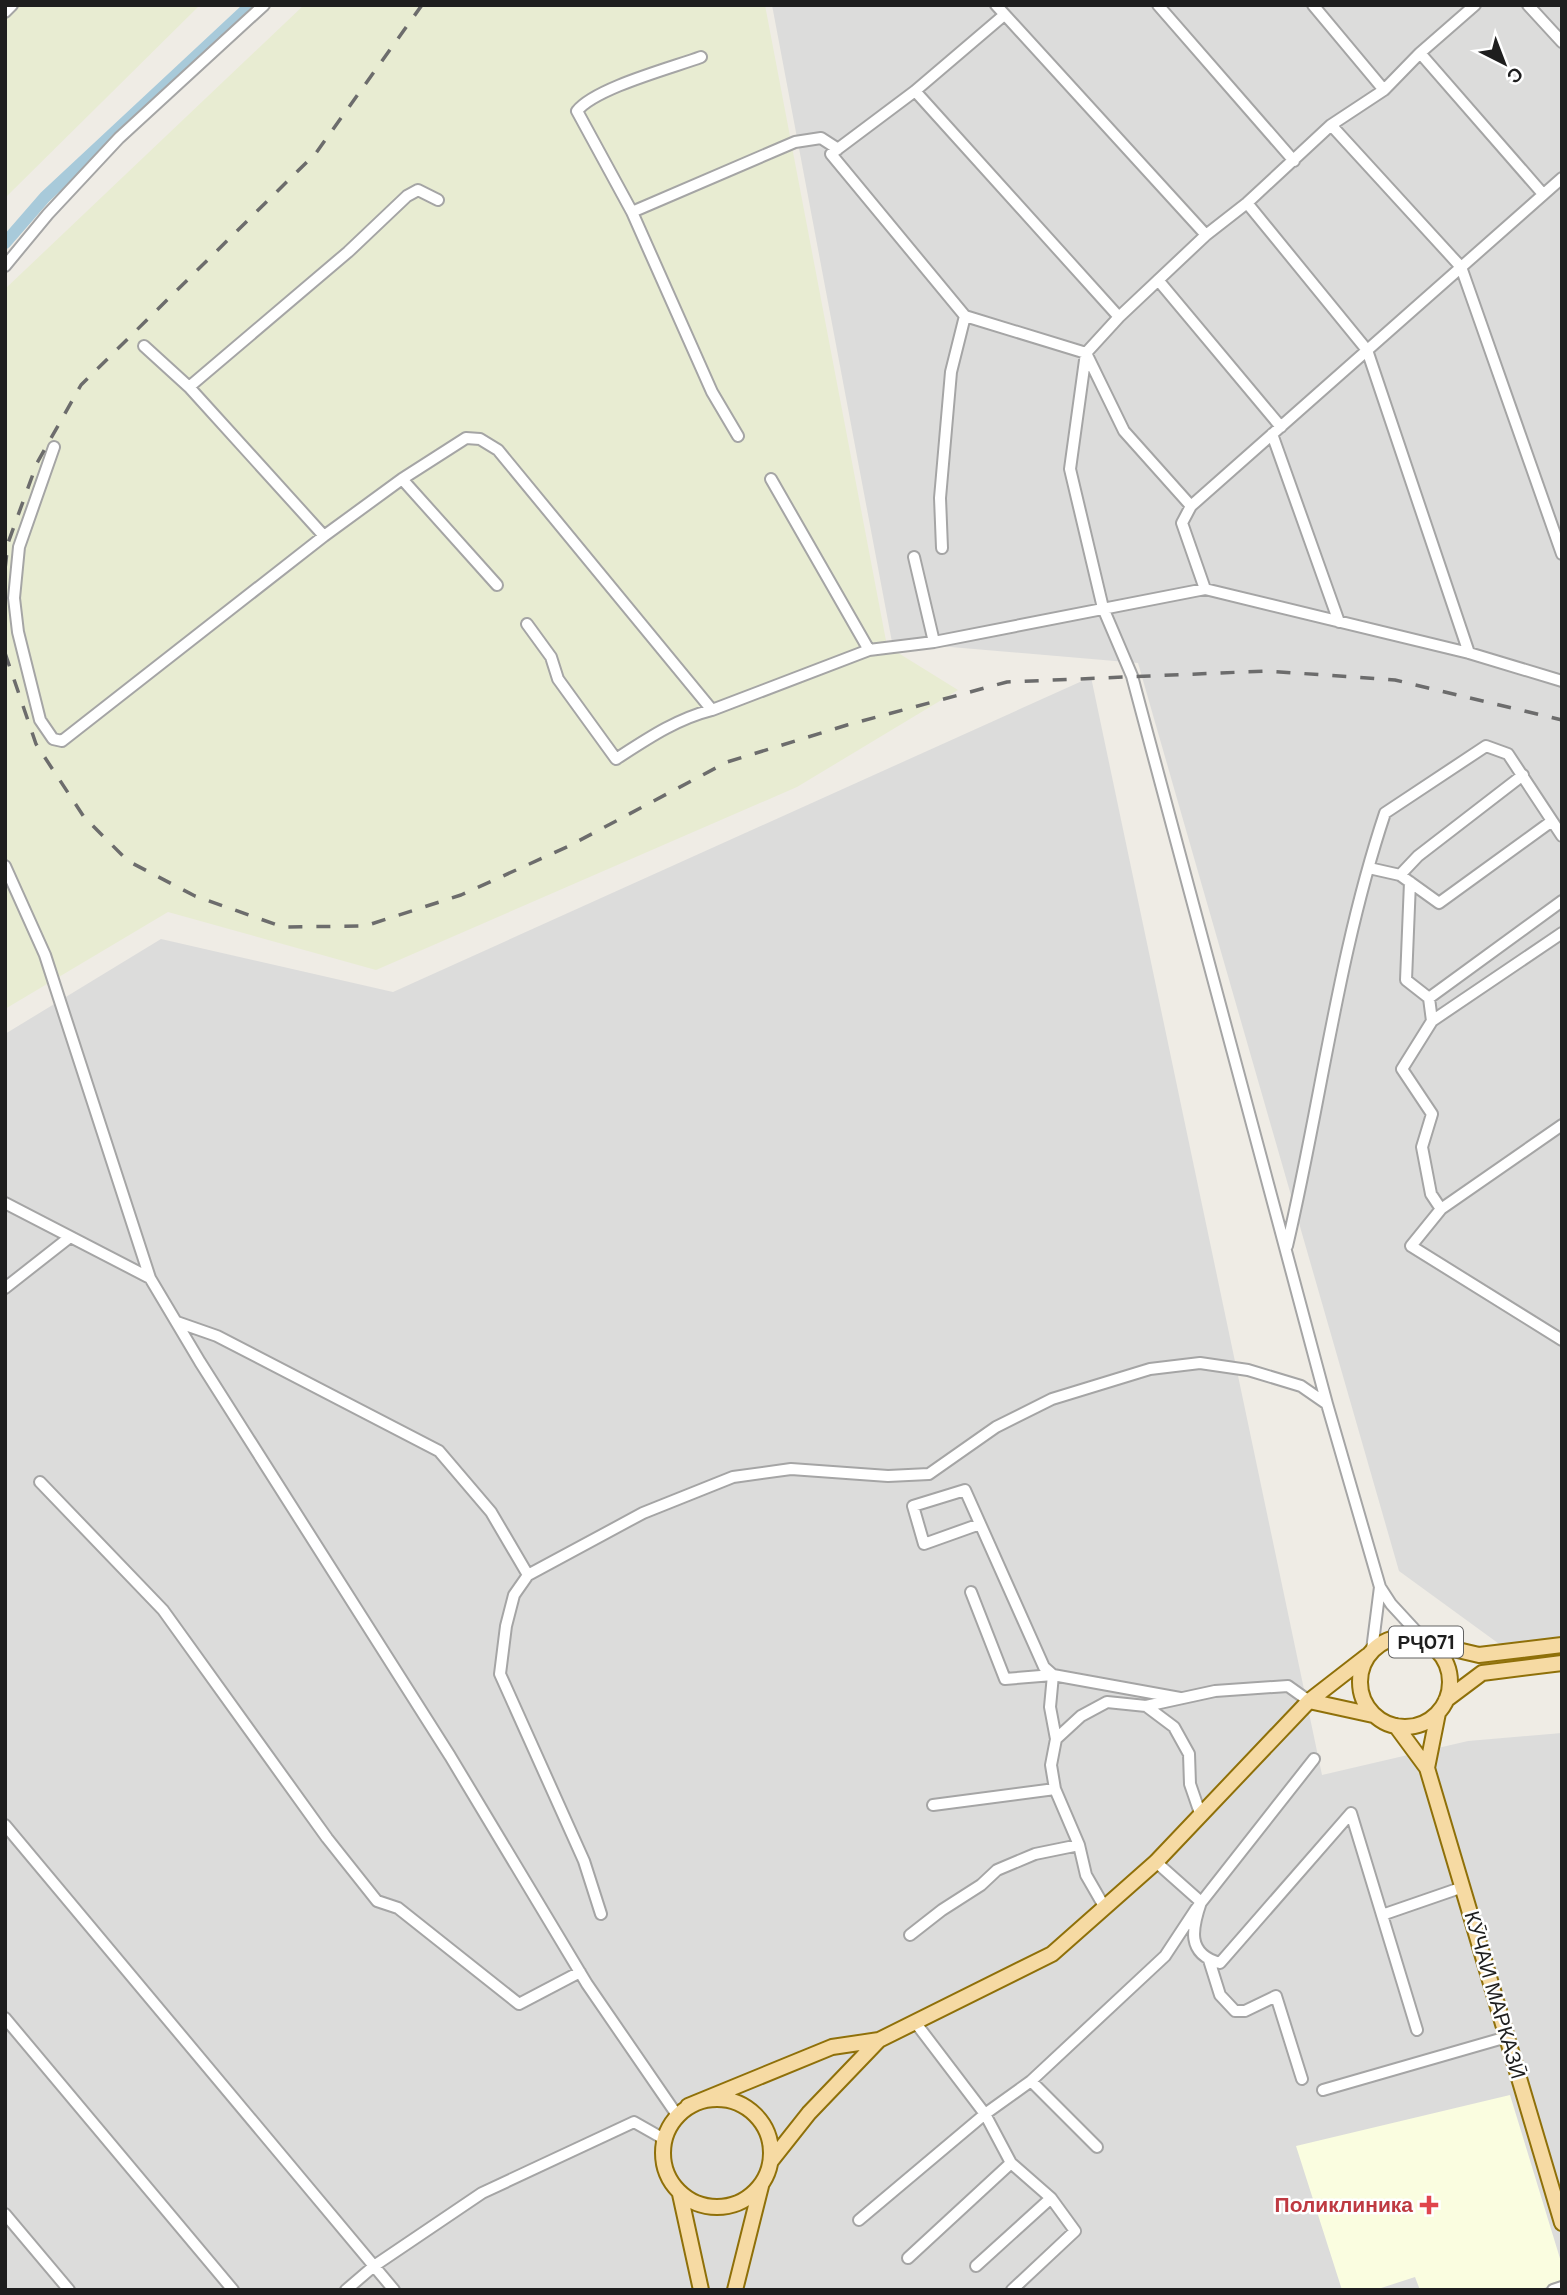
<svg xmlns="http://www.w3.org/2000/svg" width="1567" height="2295" font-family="'DM Sans',sans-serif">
<rect width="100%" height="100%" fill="#efece5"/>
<path fill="#dcdcdb" d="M772,5H1562V1639L1502,1646L1399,1571L1138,663L892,642Z
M1091,677L1322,1775L1468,1741L1562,1733V2290H5V1034L161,939L393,992Z"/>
<path fill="#fafde0" d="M1510,2095L1562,2265V2282L1538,2290H1420L1415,2277L1375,2290H1342L1296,2146Z"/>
<path fill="#e8ecd2" d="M5,5H200L5,198Z
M304,5H765L887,646L958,690L797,787L376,970L168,912L5,1009V289Z"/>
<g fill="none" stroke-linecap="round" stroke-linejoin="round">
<path stroke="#a8cada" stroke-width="12" d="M5,243L45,197L251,5"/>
<g stroke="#a5a5a5" stroke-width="14">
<path id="minor" d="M996,5L1206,235
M1158,5L1294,161
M1313,5L1384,90
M1528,5L1562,42
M5,12L12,5
M1003,16L915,91L831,154L965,316L1086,353L1124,431L1191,506
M1420,53L1543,194
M701,57C671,68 595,88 577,111L632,212L795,142L821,138L838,149
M915,91L1119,317
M1331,125L1461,267L1562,554
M1247,203L1367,350L1469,653
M632,212L712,392L738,436
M5,266L48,214L119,138L264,5
M1158,280L1281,427
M144,346L189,387
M1272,434L1339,622
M54,447L19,547L14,598L18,632L40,720L53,739L62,741L324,536L402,479L466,438L480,439L498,450L712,710L869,650
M402,479L497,585
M771,479L869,650L934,642
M324,536L189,387L348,252L407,196L418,190L438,200
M942,548L940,498L951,372L965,316
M914,557L934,642L1205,589L1469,653L1562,681
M1205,589L1182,523L1191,506L1562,178
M527,624L551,657L558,679L616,759C647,739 676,719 712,710
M5,866L45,955L150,1278L200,1362L450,1756L587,1984L677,2115
M1369,868L1400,875L1439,903L1552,821
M1400,875L1418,856L1523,775
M1410,882L1406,980L1429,998L1432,1021L1402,1069L1432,1114L1422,1147L1431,1194L1441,1209
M1429,998L1562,901
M1432,1021L1562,933
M1562,1125L1441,1209L1411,1246L1562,1340
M5,1203L150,1278
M1287,1246C1321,1102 1338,954 1385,813L1486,746L1508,754L1562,836
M5,1288L70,1237
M177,1322L217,1336L439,1451L491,1512L528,1575L643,1513L733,1477L791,1469L888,1476L929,1474L996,1427L1052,1399L1150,1369L1200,1363L1248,1370L1301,1386L1327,1404
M40,1482L163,1610L327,1838L377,1901L398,1908L519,2004L580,1972
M980,1524L924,1544L913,1506L965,1490L1044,1667L1053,1675L1180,1698
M528,1575L514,1595L506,1626L500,1674L584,1861L601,1914
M971,1592L1005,1679L1053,1675L1050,1707L1056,1739
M1426,1642L1391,1604L1380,1587L1327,1404L1132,676L1103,608L1070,469L1086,353L1119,317L1206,235L1247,203L1331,125L1384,90L1420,53L1475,5
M1372,1650L1380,1587
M1146,1706L1215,1691L1288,1686L1309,1701
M933,1805L1055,1789
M5,1825L394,2290
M1079,1845L1055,1789L1051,1765L1056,1739L1081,1716L1107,1702L1146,1706L1174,1727L1189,1754L1190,1784L1201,1816
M1156,1862L1201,1902C1192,1928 1186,1954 1220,1963L1351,1813L1417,2030
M1382,1915L1463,1887
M910,1935L942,1910L981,1885L997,1870L1035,1854L1079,1845L1086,1875L1105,1908
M1209,1960L1220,1995L1235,2011H1245L1276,1996L1302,2079
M5,2018L233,2290
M1031,2081L1165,1956L1196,1909L1314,1759
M1323,2090L1507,2037
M5,2214L69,2290
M859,2220L985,2114L915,2022
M908,2258L1011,2163L985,2114L1031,2081L1097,2147
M976,2266L1051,2198L1011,2163
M346,2290L374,2266L482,2193L634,2122L664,2139
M1012,2290L1075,2231L1051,2198
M1553,2290L1562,2287"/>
</g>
<g stroke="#8f7009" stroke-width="18">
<path id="major" d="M1360 1682a45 45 0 1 1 90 0a45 45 0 1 1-90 0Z
M1432,1644L1479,1655L1562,1645
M1446,1700L1482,1673L1562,1663
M1309,1701L1373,1715
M1396,1726L1427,1768L1562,2223
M1427,1768L1438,1713
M663 2153a54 54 0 1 1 108 0a54 54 0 1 1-108 0Z
M688,2106L832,2047L879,2040L1052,1954L1156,1862L1309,1701L1367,1656
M771,2161L809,2113L879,2040
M680,2194L701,2290
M735,2290L761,2186"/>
</g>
<use href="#minor" stroke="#fff" stroke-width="10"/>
<use href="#major" stroke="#f6daa3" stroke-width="14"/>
<path stroke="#6c6c6c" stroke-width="3.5" stroke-dasharray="14 14" stroke-linecap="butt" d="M5,569L8,543L37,463L81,385L316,153L422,5
M5,653L36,744L84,817L128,861L195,896L283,927L365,926L461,895L569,846L727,762L847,725L1007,682L1267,671L1395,680L1562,720"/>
</g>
<path fill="#e0444e" stroke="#fff" stroke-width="2.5" d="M1425.5 2194.5h7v7h7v7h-7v7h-7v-7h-7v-7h7z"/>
<g text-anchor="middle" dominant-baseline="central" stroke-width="5" stroke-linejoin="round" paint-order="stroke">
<rect fill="#fff" stroke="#626262" stroke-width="2" x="1389" y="1626.5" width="74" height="31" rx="5"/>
<g font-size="19" font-weight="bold" fill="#1e1e1e">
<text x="1426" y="1642">РҶ071</text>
</g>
<g font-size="21" fill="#1e1e1e" stroke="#fff">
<text transform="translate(1495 1995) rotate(74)">КӮЧАИ МАРКАЗӢ</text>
</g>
<g font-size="21" font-weight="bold" fill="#be3a42" stroke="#fff" text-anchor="end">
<text x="1413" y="2205">Поликлиника</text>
</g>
</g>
<rect width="1567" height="2295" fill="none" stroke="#1e1e1e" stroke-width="14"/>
<g transform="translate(1504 63) rotate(138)" stroke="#ffffff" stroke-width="5" paint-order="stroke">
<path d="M0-5L12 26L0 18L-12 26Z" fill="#1e1e1e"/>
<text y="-10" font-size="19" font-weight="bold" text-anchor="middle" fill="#1e1e1e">С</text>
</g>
</svg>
